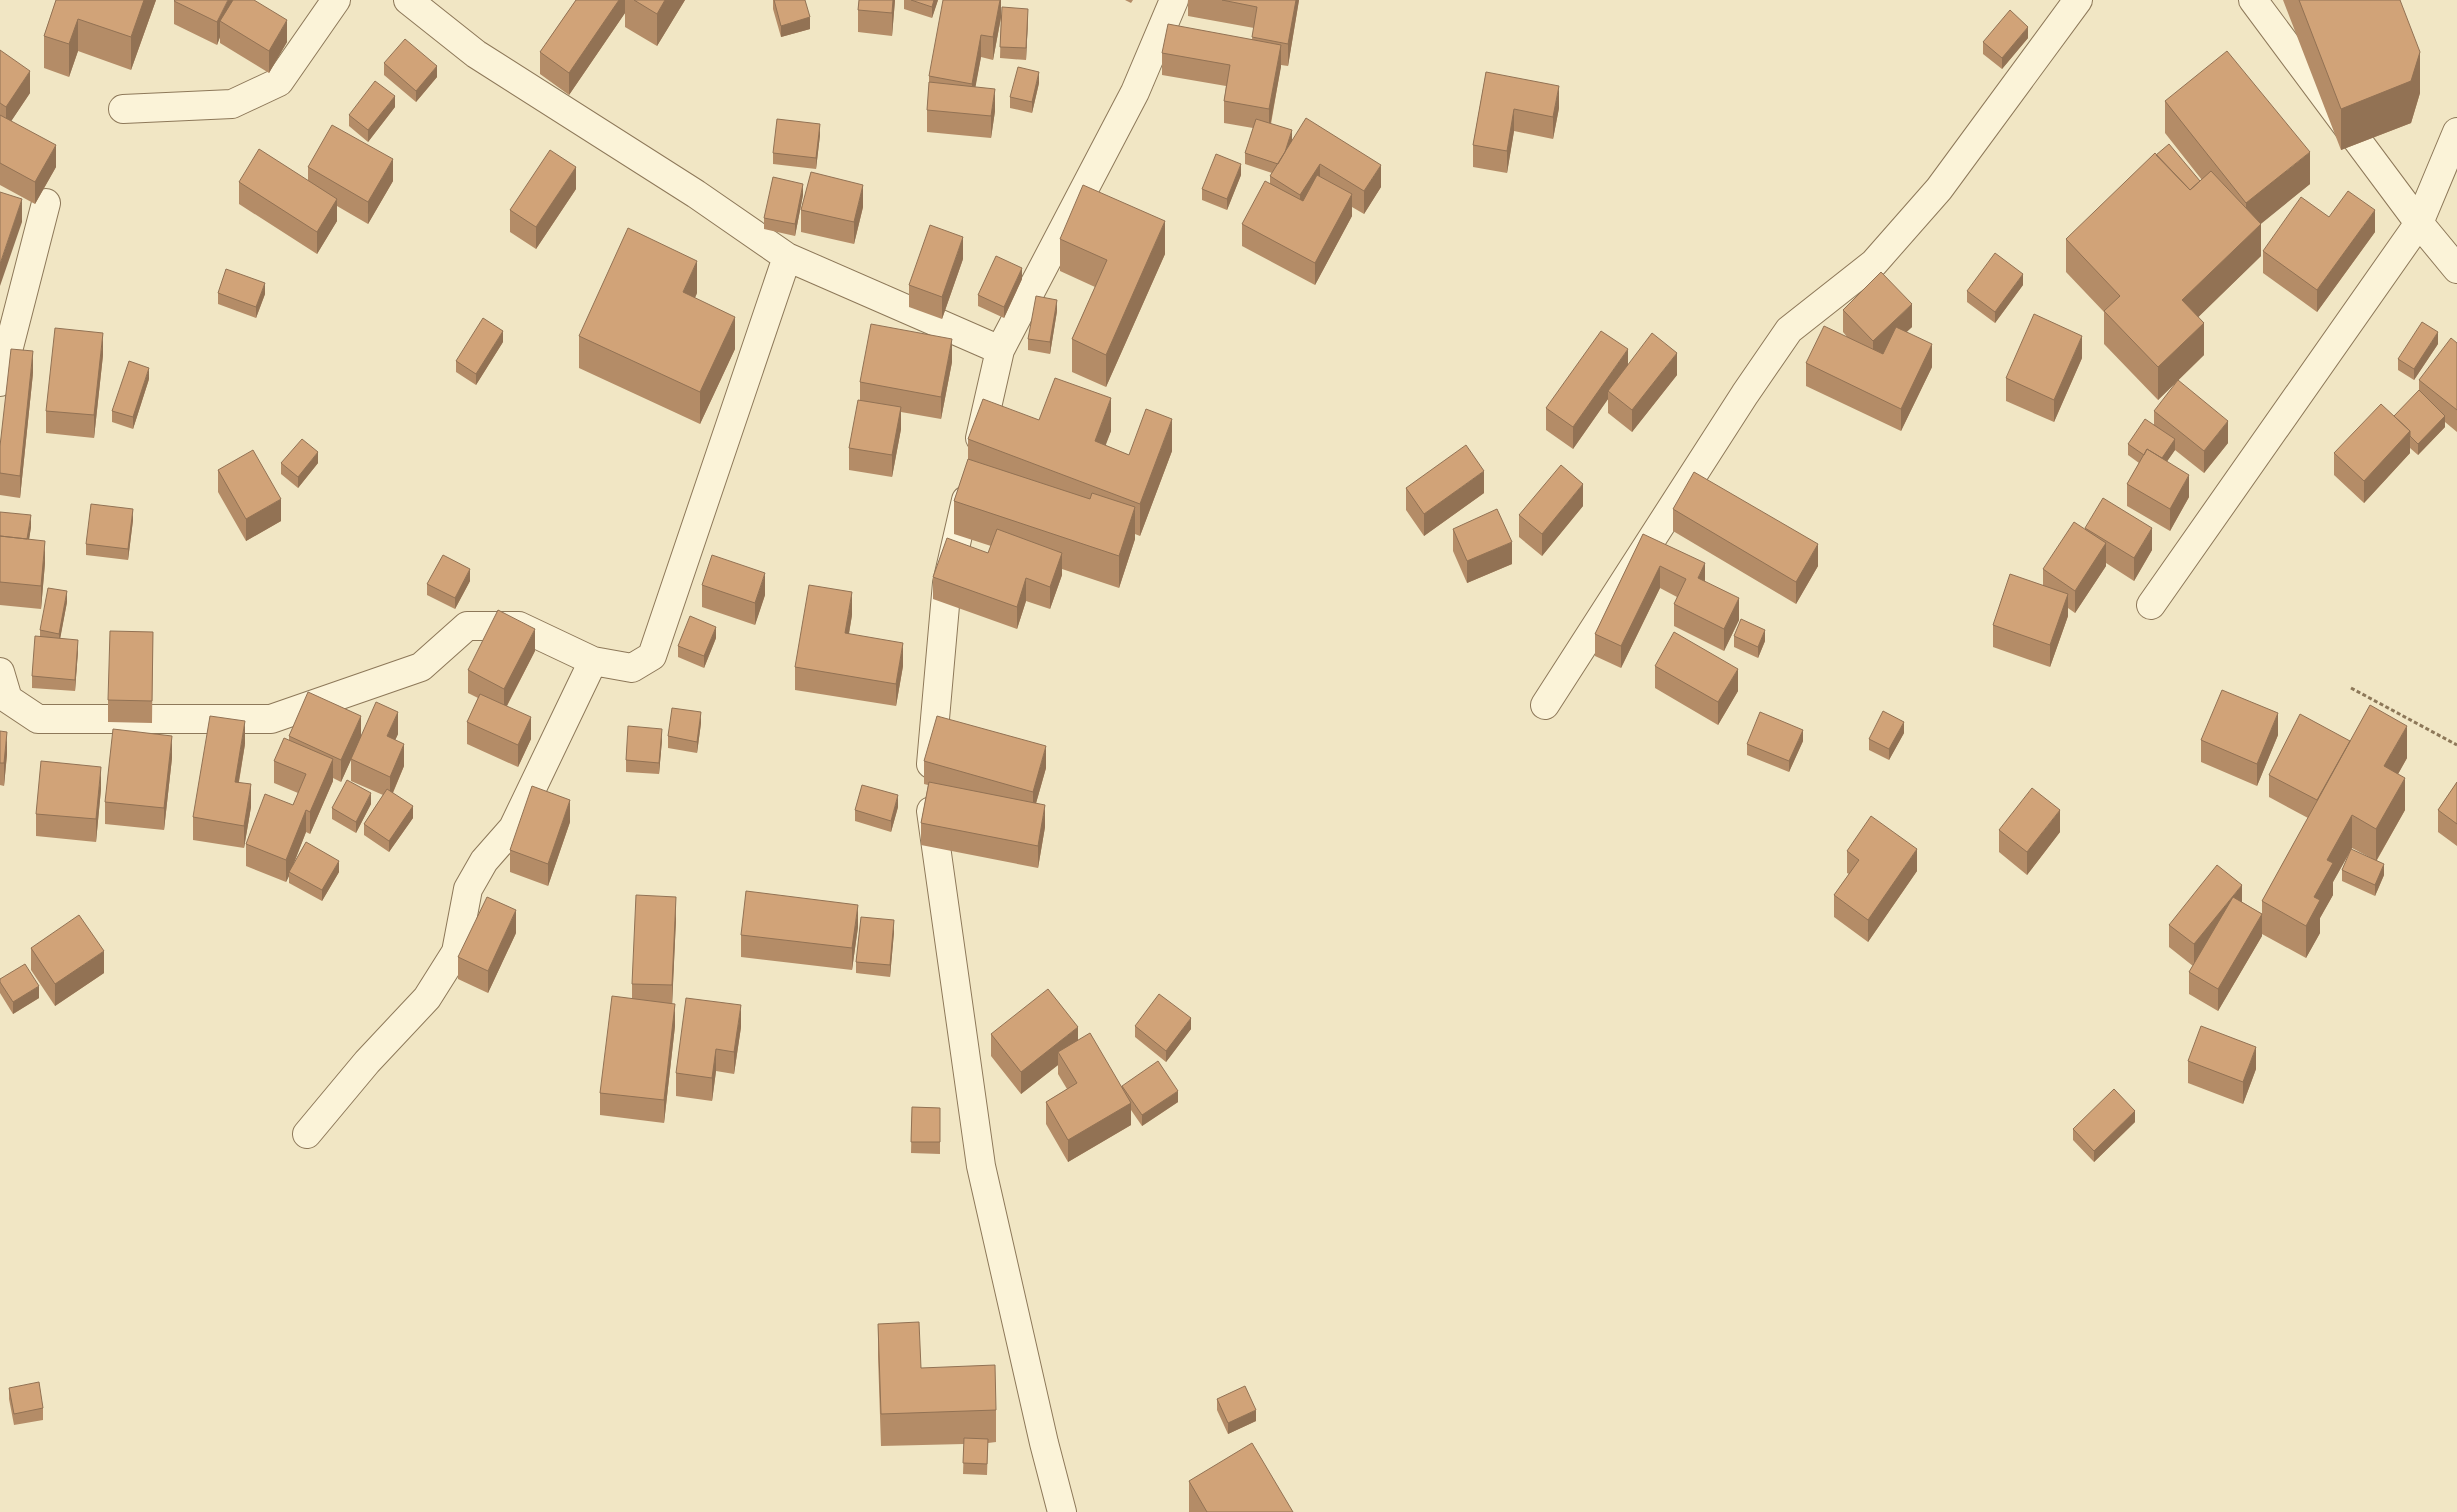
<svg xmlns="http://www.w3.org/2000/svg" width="2457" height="1512" font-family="'Noto Serif',serif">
<rect width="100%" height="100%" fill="#f1e6c4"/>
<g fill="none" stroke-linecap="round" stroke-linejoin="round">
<g stroke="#8d7859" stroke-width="30">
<path id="minor" d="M2253,0L2419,223L2457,269
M123,109L232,104L279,82L336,0
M787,257L1000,350
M0,382L46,203
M980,438L1000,350L1135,92L1174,0
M2151,605L2419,223L2457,132
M0,672L8,699L38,719H271L421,667L467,626H519L593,661
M1545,705L1745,394L1789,330L1874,263L1939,189L2078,0
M931,764L947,583L966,500
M931,811L981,1166L1044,1443L1062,1512
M307,1134L367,1062L427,998L456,952L468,889L484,861L513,828L593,661L632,668L652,656L787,257L696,194L476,54L408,0"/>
</g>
<path stroke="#8d7859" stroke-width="3" stroke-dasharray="4 2.5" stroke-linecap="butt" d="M2351,688L2457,745"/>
<use href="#minor" stroke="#fbf3d8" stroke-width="28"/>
</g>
<path fill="#b48c67" d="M56,0H156L131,70L78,51L69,77L44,68V36Z
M576,0H685L657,46L625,27V13L569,95L540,74V52Z
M773,0H805L810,29L781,37L773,9Z
M859,0H895L892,36L858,32V10Z
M904,0H938L932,18L904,9Z
M1001,0V15L1028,20L1026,60L1000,58L1001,18L993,60L981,57L975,87L995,111L991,138L927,132V110L929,87V76Z
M1125,0H1133L1131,3Z
M1188,0H1299L1288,66L1281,65L1271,124L1292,141L1381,187L1364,214L1352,207V216L1315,285L1242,246V224L1270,184V176L1272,173L1245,164V153L1253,128L1224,123V101L1226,86L1162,75V53L1252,39L1254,28L1188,16Z
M2283,0H2400L2420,93L2411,123L2341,150Z
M174,1L287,42L269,73L220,43V37L217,45L174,24Z
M2028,38L2002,69L1983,54V42Z
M0,50L30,93L11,121L56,167L35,204L0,185Z
M384,63L437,77L416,102L384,75Z
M1486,72L1559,108L1553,139L1514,131L1507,173L1473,167V145Z
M1039,83L1032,113L1010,108V97Z
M2165,101L2310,184L2261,223V256L2198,317L2204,355L2158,400L2104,344V312L2066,272V239L2200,181L2202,180L2165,133Z
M395,107L368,142L349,126V115Z
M820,135L816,169L773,164V153Z
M308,167L393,181L368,224L337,206V221L317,254L239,204V182L308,180Z
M1241,175L1227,210L1202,200V189Z
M576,189L536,249L510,232V210Z
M803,195L795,236L764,229V218Z
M863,207L854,244L801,232V210Z
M2329,217L2375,232L2317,312L2263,273V251Z
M1060,239L1165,254L1106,387L1072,372V339L1095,287L1060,271Z
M963,259L942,319L909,307V285Z
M1022,279L1004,318L978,306V295Z
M2023,285L1995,323L1967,302V291Z
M218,293L265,294L256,318L218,304Z
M697,293L695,298L735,349L700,424L579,368V336Z
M1843,310L1912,327L1906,332L1932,367L1901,431L1806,386V363L1848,338L1843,332Z
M1057,311L1050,354L1028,350V339Z
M503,342L476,385L456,372V361Z
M2457,343V432L2445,422V427L2418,455L2410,448V453L2364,503L2334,475V453L2394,416L2419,391V380Z
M2438,344L2414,380L2398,370V359Z
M103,355L94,438L46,433V411Z
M2082,358L2054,422L2006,401V378Z
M952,362L941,419L901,412V429L892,477L849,470V448L860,400V382Z
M1628,365L1677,375L1632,432L1608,413V399L1573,449L1546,430V408Z
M33,373L20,498L0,495V446Z
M149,379L133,429L112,422V411Z
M2154,411L2228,443L2204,473L2175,450L2167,461L2189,497L2170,531L2127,506V484L2139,463L2128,455V444L2154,425Z
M1039,420L1111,431L1105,445L1129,455L1172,451L1140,536L1135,534V539L1119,588L1062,569V575L1050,609L1026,601L1017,629L933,599V577L988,553L991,546L954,534V501L968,460V439Z
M281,463H318L298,488L281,474Z
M218,470L281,521L246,541L218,492Z
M1406,488L1484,493L1424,536L1406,510Z
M1583,506L1542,556L1519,537V515Z
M1673,509L1818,566L1796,604L1673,531Z
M0,512L31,527L29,539L45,563L41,609L0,605Z
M133,520L128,560L86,555V544Z
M2085,528L2152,550L2134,581L2106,563V566L2075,613L2068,608V616L2050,667L1993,647V625L2043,585V569L2085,530Z
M1453,529L1512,564L1467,583L1453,551Z
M1643,534L1705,581L1739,620L1724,651L1674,626V604L1677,597L1660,588L1621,668L1595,656V634Z
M470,581L455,609L427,595V584Z
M702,585L765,595L755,625L702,607Z
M67,602L60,638L78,651L75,691L32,688V676L40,637V630Z
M852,615L849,634L903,666L896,706L795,690V667Z
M153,632L152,723L108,722V700Z
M1734,636L1765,641L1758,658L1734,647Z
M716,638L704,668L678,657V646Z
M535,651L507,706L531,739L518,767L467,744V722L478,698L468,693V670Z
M1655,666L1738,691L1718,725L1655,688Z
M701,723L697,753L668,748V736Z
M0,731L7,754L4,786L0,785Z
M1904,733L1889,760L1869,750V739Z
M398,734L395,740L404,766L393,793L413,818L389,852L364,835V824L383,795L351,781V759L352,757L341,782L333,778V781L310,834L306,832L294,863L339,872L322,901L289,883V876L286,882L246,866V844L293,805L298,793L274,783V761L289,740V736L361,737Z
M2278,735L2257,786L2201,762V740Z
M662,740L659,774L626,772V760Z
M1803,741L1789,772L1747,755V744Z
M2350,741L2407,758L2398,774L2405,810L2377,860L2384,875L2375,896L2342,881V870L2371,858L2352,848L2333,882V895L2320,918V933L2306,958L2262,934V936L2218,1011L2189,994V972L2193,966L2169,947V925L2242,902L2262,914V901L2308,818L2269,797V775Z
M245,744L239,782L251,807L244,848L193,840V817Z
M172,758L164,830L105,824V802Z
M924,761L1046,768L1036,803L1045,827L1038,868L921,845V823L928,785L924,784Z
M2457,782V846L2438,832V810Z
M101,789L96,842L36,836V814Z
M371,804L356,833L332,819V808Z
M898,807L891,832L855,821V810Z
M570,822L548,886L510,872V850Z
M1999,830L2060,832L2027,875L1999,852Z
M1847,851L1917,871L1868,942L1834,917V895L1849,874L1847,873Z
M676,919L672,1004L675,1026L664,1123L600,1115V1093L632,999V984Z
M858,927L852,970L741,957V935Z
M894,932L890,977L856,973V962Z
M516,933L488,993L458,979V957Z
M31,948L104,973L55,1006L31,970Z
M0,979L39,998L13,1014L0,993Z
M1135,1026L1191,1029L1166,1062L1135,1037Z
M741,1027L734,1074L716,1071L712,1101L676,1096V1073Z
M991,1034L1078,1040L1122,1087V1086L1178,1102L1142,1126L1131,1110V1125L1068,1162L1046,1124V1102L1067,1089L1058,1074V1065L1021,1094L991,1056Z
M2188,1061L2256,1069L2243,1104L2188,1083Z
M912,1107L940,1108V1154L911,1153Z
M2135,1122L2094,1162L2073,1140V1129Z
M878,1324L921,1368L996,1410V1442L988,1443L987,1475L963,1474L964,1444L881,1446L878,1356Z
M9,1388L43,1408V1420L14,1425L9,1399Z
M1217,1399L1256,1421L1228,1434L1217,1410Z
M1189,1481L1293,1512H1189Z"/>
<path fill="#927254" d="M144,0H156L131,70V37Z
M228,0H238L220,21V37L217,45V22Z
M619,0H625V13L569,95V73Z
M665,0H685L657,46V14Z
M893,0H895L892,36V13Z
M934,0H938L932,18V7Z
M1000,0H1001V17L993,60V37Z
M1296,0H1299L1288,66V44Z
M1028,9V20L1026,60V48Z
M810,17V29L781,37V26Z
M78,19V51L69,77V44Z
M287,20V42L269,73V51Z
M2028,27V38L2002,69V58Z
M981,35V57L972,106V84Z
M1281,45V67L1269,131V109Z
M2420,52V93L2411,123L2341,150V109Z
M437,66V77L416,102V91Z
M30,71V93L6,129V107Z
M1039,72V83L1032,113V102Z
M1559,86V108L1553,139V117Z
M995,89V111L991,138V116Z
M395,96V107L368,142V130Z
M1514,109V131L1507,173V151Z
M820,124V135L816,169V158Z
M1292,130V141L1281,165Z
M56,145V167L35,204V182Z
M2310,152V184L2246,236V203Z
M393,159V181L368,224V202Z
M1241,164V175L1227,210V199Z
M1320,164V186L1300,217V195Z
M1381,165V187L1364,214V191Z
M576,167V189L536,249V227Z
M803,184V195L795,236V224Z
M863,185V207L854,244V222Z
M1352,194V216L1315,285V263Z
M22,199V222L0,286V264Z
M337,199V221L317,254V232Z
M2375,210V232L2317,312V290Z
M1165,221V254L1106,387V355Z
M2261,224V256L2182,333V300Z
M963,237V259L942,319V297Z
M697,261V293L683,324V292Z
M1022,268V279L1004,318V307Z
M2023,274V285L1995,323V312Z
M265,283V294L256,318V307Z
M1057,300V311L1050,354V342Z
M1912,304V327L1873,364V341Z
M735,317V349L700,424V392Z
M2204,323V355L2158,400V367Z
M503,331V342L476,385V374Z
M2438,332V344L2414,380V369Z
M103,333V355L94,438V415Z
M2082,336V358L2054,422V400Z
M952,339V362L941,419V397Z
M1932,344V367L1901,431V409Z
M1628,349V372L1608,391V399L1573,449V427Z
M33,351V373L20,498V476Z
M1677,353V375L1632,432V410Z
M149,368V379L133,429V417Z
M1111,398V431L1095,474V441Z
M901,407V429L892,477V455Z
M2445,416V427L2418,455V444Z
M1172,419V451L1140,536V504Z
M2228,421V443L2204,473V451Z
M2410,431V453L2364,503V481Z
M2175,439V450L2157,476V465Z
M318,452V463L298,488V477Z
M1484,471V493L1424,536V514Z
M2189,475V497L2170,531V509Z
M1583,484V506L1542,556V534Z
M281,499V521L246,541V519Z
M1135,507V539L1119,588V556Z
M133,509V520L128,560V549Z
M31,515V527L26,559V547Z
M2152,528V550L2134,581V558Z
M45,541V563L41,609V586Z
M1512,542V564L1467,583V561Z
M2106,543V566L2075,613V591Z
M1818,544V566L1796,604V582Z
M1062,553V575L1050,609V587Z
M1705,563V585L1698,578Z
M1660,566V588L1621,668V646Z
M470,569V581L455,609V598Z
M765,573V595L755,625V603Z
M1026,578V601L1017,629V607Z
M67,591V602L59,645V634Z
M852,592V615L845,656V633Z
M2068,594V616L2050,667V645Z
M1739,598V620L1724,651V629Z
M716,627V638L704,668V656Z
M535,629V651L504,711V689Z
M1765,630V641L1758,658V647Z
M78,640V651L75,691V680Z
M903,643V666L896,706V684Z
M1738,669V691L1718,725V702Z
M398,712V734L387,758V736Z
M701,712V723L697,753V742Z
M2278,713V735L2257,786V764Z
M361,716V738L341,782V760Z
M531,717V739L518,767V745Z
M245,721V744L235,804V782Z
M1904,722V733L1889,760V749Z
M2407,726V758L2384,799V766Z
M662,729V740L659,774V763Z
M1803,730V741L1789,772V761Z
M7,732V754L4,786V763Z
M172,736V758L164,830V808Z
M404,744V766L390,799V777Z
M1046,746V768L1033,814V792Z
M333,759V781L310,834V812Z
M101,767V789L96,842V819Z
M2405,778V810L2376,861V829Z
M251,784V807L244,848V826Z
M371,793V804L356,833V822Z
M898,795V807L891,832V821Z
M570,800V822L548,886V864Z
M1045,805V827L1038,868V846Z
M413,806V818L389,852V841Z
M306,810V832L290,873L289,872V876L286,882V860Z
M2060,810V832L2027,875V852Z
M2352,815V848L2333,882V895L2320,918V933L2306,958V926L2314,897L2327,860Z
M1917,849V871L1868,942V920Z
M339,861V872L322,901V890Z
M2384,864V875L2375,896V885Z
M2242,885V907L2194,967V944Z
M676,897V919L672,1007V985Z
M858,905V927L852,970V948Z
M516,910V933L488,993V971Z
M2262,914V936L2218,1011V989Z
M894,920V932L890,977V965Z
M104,951V973L55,1006V984Z
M39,986V998L13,1014V1002Z
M675,1004V1026L664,1123V1100Z
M741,1005V1027L734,1074V1052Z
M1191,1018V1029L1166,1062V1051Z
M1078,1027V1049L1058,1052V1065L1021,1094V1072Z
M2256,1047V1069L2243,1104V1082Z
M716,1049V1071L712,1101V1078Z
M1178,1091V1102L1142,1126V1115Z
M1131,1103V1125L1068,1162V1140Z
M2135,1111V1122L2094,1162V1151Z
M1256,1410V1421L1228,1434V1423Z"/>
<path fill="#d1a378" stroke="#927254" d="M56,0H144L131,37L78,19L69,44L44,36Z
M175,0H228L217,22L174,1Z
M233,0H254L287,20L269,51L220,21Z
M576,0H619L569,73L540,52Z
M634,0H665L657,14Z
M774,0H805L810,17L781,26Z
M859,0H893L892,13L858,10Z
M911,0H934L932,7Z
M943,0H1000L993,37L981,35L972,84L929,76Z
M1222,0H1296L1288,44L1252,37L1257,7Z
M2299,0H2400L2420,52L2411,81L2341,109Z
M1002,7L1028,9L1026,48L1000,47Z
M2010,10L2028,27L2002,58L1983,42Z
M1168,24L1281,45L1269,109L1224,101L1230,65L1162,53Z
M405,39L437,66L416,91L384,63Z
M0,50L30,71L6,107L0,103Z
M2227,51L2310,152L2246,203L2165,101Z
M1018,67L1039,72L1032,102L1010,97Z
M1486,72L1559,86L1553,117L1514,109L1507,151L1473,145Z
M375,81L395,96L368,130L349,115Z
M929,82L995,89L991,116L927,110Z
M0,115L56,145L35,182L0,163Z
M1306,118L1381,165L1364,191L1320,164L1300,195L1270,176Z
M777,119L820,124L816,158L773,153Z
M1256,119L1292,130L1285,152L1278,164L1245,153Z
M332,125L393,159L368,202L308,167Z
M2169,144L2200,181L2190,190L2156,155Z
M259,149L337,199L317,232L239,182Z
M550,150L576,167L536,227L510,210Z
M2155,153L2190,190L2211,171L2261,224L2182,300L2204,323L2158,367L2104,311L2120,296L2066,239Z
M1216,154L1241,164L1227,199L1202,189Z
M811,172L863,185L854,222L801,210Z
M1317,175L1352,194L1315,263L1242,224L1265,181L1303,201Z
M773,177L803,184L795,224L764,218Z
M1083,185L1165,221L1106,355L1072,339L1107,260L1060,239Z
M2348,191L2375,210L2317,290L2263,251L2301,197L2329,217Z
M0,192L22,199L0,264Z
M930,225L963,237L942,297L909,285Z
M628,228L697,261L683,292L735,317L700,392L579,336Z
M1995,253L2023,274L1995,312L1967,291Z
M996,256L1022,268L1004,307L978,295Z
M226,269L265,283L256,307L218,293Z
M1881,272L1912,304L1873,341L1843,310Z
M1036,296L1057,300L1050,342L1028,339Z
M2034,314L2082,336L2054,400L2006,378Z
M483,318L503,331L476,374L456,361Z
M2422,322L2438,332L2414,369L2398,359Z
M871,324L952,339L941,397L860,382Z
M1824,326L1883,354L1896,327L1932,344L1901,409L1806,363Z
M55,328L103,333L94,415L46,411Z
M1601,331L1628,349L1573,427L1546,408Z
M1652,333L1677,353L1632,410L1608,391Z
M2451,338L2457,343V410L2419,380Z
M11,349L33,351L20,476L0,473V446Z
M129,361L149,368L133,417L112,411Z
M1055,378L1111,398L1095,441L1129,455L1146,409L1172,419L1140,504L968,439L983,399L1039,420Z
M2178,380L2228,421L2204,451L2154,411Z
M2419,390L2445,416L2418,444L2410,436V431L2394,416Z
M858,400L901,407L892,455L849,448Z
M2381,404L2410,431L2364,481L2334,453Z
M2145,419L2175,439L2162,458L2147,449L2144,455L2128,444Z
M302,439L318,452L298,477L281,463Z
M1466,445L1484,471L1424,514L1406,488Z
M2147,449L2189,475L2170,509L2127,484Z
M253,450L281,499L246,519L218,470Z
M968,459L1090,499L1092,493L1135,507L1119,556L954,501Z
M1561,465L1583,484L1542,534L1519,515Z
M1694,472L1818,544L1796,582L1673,509Z
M2103,498L2152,528L2134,558L2085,528Z
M91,504L133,509L128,549L86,544Z
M1497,509L1512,542L1467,561L1453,529Z
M0,512L31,515L27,539L0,536Z
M2074,522L2106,543L2075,591L2043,569Z
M997,529L1062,553L1050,587L1026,578L1017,607L933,577L947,538L988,553Z
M1643,534L1705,563L1698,578L1739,598L1724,629L1674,604L1686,579L1660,566L1621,646L1595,634Z
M0,536L45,541L41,586L0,582Z
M443,555L470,569L455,598L427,584Z
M712,555L765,573L755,603L702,585Z
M2010,574L2068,594L2050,645L1993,625Z
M809,585L852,592L845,633L903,643L896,684L795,667Z
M48,588L67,591L59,634L40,630Z
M498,610L535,629L504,689L468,670Z
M690,616L716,627L704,656L678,646Z
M1741,619L1765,630L1758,647L1734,636Z
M110,631L153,632L152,701L108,700Z
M1674,632L1738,669L1718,702L1655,666Z
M35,636L78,640L75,680L32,676Z
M2222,690L2278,713L2257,764L2201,740Z
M308,692L361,716L341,760L289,736Z
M480,694L531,717L518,745L467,722Z
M376,702L398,712L387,736L404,744L390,777L351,759Z
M2370,705L2407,726L2384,766L2405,778L2376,829L2352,815L2327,860L2333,863L2314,897L2320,900L2306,926L2262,901Z
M672,708L701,712L697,742L668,736Z
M1883,711L1904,722L1889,749L1869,739Z
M1760,712L1803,730L1789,761L1747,744Z
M2300,714L2350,741L2317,800L2269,775Z
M210,716L245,721L235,782L251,784L244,826L193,817Z
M937,716L1046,746L1033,792L924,761Z
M628,726L662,729L659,763L626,760Z
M113,729L172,736L164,808L105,802Z
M0,731L7,732L4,763H0Z
M284,738L333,759L310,812L306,810L286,860L246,844L265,794L293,805L306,774L274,761Z
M41,761L101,767L96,819L36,814Z
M347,780L371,793L356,822L332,808Z
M929,782L1045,805L1038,846L921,823Z
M2457,782V824L2438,810Z
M862,785L898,795L891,821L855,810Z
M532,786L570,800L548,864L510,850Z
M2032,788L2060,810L2027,852L1999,830Z
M387,789L413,806L389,841L364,824Z
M1871,816L1917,849L1868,920L1834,895L1859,860L1847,851Z
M306,842L339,861L322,890L289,872Z
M2351,849L2384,864L2375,885L2342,870Z
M2217,865L2242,885L2194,944L2169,925Z
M746,891L858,905L852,948L741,935Z
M636,895L676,897L672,985L632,984Z
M487,897L516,910L488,971L458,957Z
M2233,897L2262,914L2218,989L2189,972Z
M79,915L104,951L55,984L31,948Z
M861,917L894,920L890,965L856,962Z
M25,964L39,986L13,1002L0,982V979Z
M1048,989L1078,1027L1021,1072L991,1034Z
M1159,994L1191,1018L1166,1051L1135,1026Z
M612,996L675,1004L664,1100L600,1093Z
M686,998L741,1005L734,1052L716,1049L712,1078L676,1073Z
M2201,1026L2256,1047L2243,1082L2188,1061Z
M1090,1033L1131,1103L1068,1140L1046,1102L1077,1083L1058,1052Z
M1158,1061L1178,1091L1142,1115L1122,1086Z
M2114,1089L2135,1111L2094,1151L2073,1129Z
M912,1107L940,1108V1142H911Z
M919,1322L921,1368L995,1365L996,1410L881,1414L878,1324Z
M39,1382L43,1408L14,1414L9,1388Z
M1245,1386L1256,1410L1228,1423L1217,1399Z
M964,1438L988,1439L987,1464L963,1463Z
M1252,1443L1293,1512H1207L1189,1481Z"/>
</svg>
